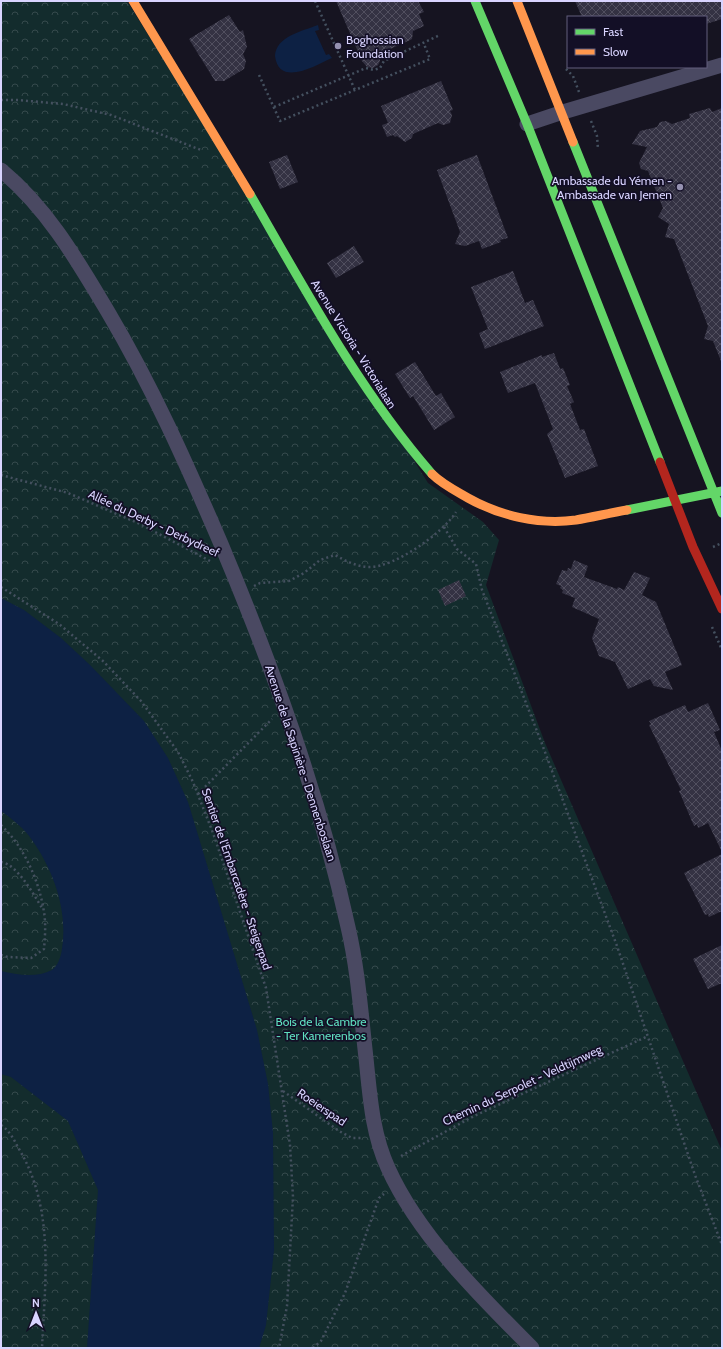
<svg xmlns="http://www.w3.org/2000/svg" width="723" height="1349" font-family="Cabin,sans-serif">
<defs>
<pattern id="park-crowns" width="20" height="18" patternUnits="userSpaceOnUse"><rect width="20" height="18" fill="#132c2d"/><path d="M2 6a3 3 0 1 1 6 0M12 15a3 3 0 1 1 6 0" fill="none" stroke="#354a4c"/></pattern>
<pattern id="building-cross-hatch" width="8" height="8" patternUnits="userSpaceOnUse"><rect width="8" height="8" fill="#343243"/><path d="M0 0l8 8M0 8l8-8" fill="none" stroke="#514f5f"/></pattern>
</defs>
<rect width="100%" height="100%" fill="#161421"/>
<path fill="url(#park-crowns)" d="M1,1H127L428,483L483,522L499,540L486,585L545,743L722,1151V1348H1Z"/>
<path fill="#0d2144" d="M318,25L319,30L315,31L326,55L329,54L332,58C316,65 279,88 275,56C276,36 303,31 318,25Z
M1,598L24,610L61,638L90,665L144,721L168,758L188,802L257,1030L268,1084L273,1133L274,1250L266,1325L259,1348H87L98,1190L68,1121L11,1077L1,1074V971C17,975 37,978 52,970C58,966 61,956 62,949C68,911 54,871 32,840C25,829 12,819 1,811Z"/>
<path fill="url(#building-cross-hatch)" d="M336,1H418L424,12L419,14L424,26L413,31L412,39L408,41L379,54L380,61L378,65L373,68L367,67L362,61Z
M575,1H722V19L706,24V17H582Z
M229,15L240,32L243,30L247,47L243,54L246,61L244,69L224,81H215L189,39Z
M441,81L453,110L450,111L452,115L450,123L443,125L438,123L413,134L412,138L405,142L397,136L395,137L393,135L387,137L382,125L388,123L381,106Z
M710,108L712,112L722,108L721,361L713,341L704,339L708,326L674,239L665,237L669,224L658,217L663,208L654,186L648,171L641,169L639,163L647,147L632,144L640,131L657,127L660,122L666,121L672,124L690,118L689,114Z
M287,155L298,182L280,189L269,162Z
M477,155L508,238L500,240L501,242L482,249L479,241L465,246L455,244L460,232L437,170Z
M354,246L364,262L336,278L327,263Z
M513,271L525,303L533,300L544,326L485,349L479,333L488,329L471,287Z
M554,353L560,369L563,368L570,385L567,386L574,402L570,404L580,430L584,429L598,466L565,478L547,434L553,429L535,383L508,393L500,372L542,355V357Z
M415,362L436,396L441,393L455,417L434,430L413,396L410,398L395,374Z
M574,560L588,566L584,577L617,589L618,587L624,590L634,572L650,578L642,595L656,602L682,665L665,672L673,690L654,686L650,679L628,689L615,662L599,656L592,638L599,619L572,607L575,598L562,593L563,590L560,588L561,586L556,584L562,570L567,571L568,568L571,569Z
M459,580L466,596L445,606L438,590Z
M708,703L720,730L714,732L722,751V852L708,823L698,828L697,824L694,826L679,791L681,790L649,725L651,724L649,721L685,705L688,712Z
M722,854V911L709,917L708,914L705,915L684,873Z
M722,945V983L708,989L693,959Z"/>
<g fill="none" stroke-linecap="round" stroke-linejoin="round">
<path stroke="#44505f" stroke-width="2.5" stroke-dasharray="2 3" stroke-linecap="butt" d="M315,1L355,90
M566,69L573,76L579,92
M259,75L280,121L430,59L424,44
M1,100H18L63,104L111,115L201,150
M274,107L366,68L374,70L380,68L384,61L440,35
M591,121L597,136L598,149
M1,475L68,493L140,524L210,561
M444,527L457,549L476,564L482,590L542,744L617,946L695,1175L722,1245
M713,547L722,543
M254,586L260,583L289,581L304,573L320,560L335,555C346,561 357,567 370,567C395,567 443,533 456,512
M1,587L59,624L103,661L141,701L178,752L193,782L213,833L266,988L290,1145L293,1197L287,1306L279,1348
M712,627L722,650
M198,794L272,719
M1,825C24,847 39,880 44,912C46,924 45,937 44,949L31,958L8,957L1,955
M1,862C17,864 34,895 42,908
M283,1091L339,1131L352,1138H361
M1,1125C10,1131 14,1140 19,1149C55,1209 45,1281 42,1348
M401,1156L474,1116L646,1037
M313,1348L321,1341L345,1293L379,1198L384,1194"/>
<path stroke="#4a4962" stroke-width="15" d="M527,124L563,112L722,65
M1,170C48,209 77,260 108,312C152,386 187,465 221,544C273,668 319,795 348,927C358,970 361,1014 366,1058C370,1096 372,1133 388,1168C418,1235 481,1297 532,1348"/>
<path stroke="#63d668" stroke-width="9" d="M475,1L527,124L660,462
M573,142L722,513
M250,194C306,291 359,390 432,474
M627,510L722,491"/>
<path stroke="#ff974d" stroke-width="9" d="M133,1L250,194
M517,1L573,142
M432,474C442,484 456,491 468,498C500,516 539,525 576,520C593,517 610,513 627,510"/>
<path stroke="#b3261e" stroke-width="9" d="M660,462L693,547L722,609"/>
</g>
<g fill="#9591b1" stroke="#130f26" stroke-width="1.5">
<circle cx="338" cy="46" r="4"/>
<circle cx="680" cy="187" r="4"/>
</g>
<g text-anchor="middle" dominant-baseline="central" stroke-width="3.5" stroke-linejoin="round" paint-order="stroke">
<g font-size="12" fill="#d9d4ff" stroke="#130f26" text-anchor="start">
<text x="346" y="39">Boghossian<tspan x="346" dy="14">Foundation</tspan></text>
<text x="672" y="180" text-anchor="end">Ambassade du Yémen -<tspan x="672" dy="14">Ambassade van Jemen</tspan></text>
</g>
<g font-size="12" fill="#d9d4ff" stroke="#130f26">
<text transform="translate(354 344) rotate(58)">Avenue Victoria - Victorialaan</text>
<text transform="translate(154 523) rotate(25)">Allée du Derby - Derbydreef</text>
<text transform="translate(301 763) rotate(72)">Avenue de la Sapinière - Dennenboslaan</text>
<text transform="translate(237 879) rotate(71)">Sentier de l'Embarcadère - Steigerpad</text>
<text transform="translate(522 1085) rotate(-25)">Chemin du Serpolet - Veldtijmweg</text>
<text transform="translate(322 1107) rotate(34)">Roeierspad</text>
</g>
<g font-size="12" fill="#5fe0c0" stroke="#130f26">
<text x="321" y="1021">Bois de la Cambre<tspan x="321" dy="14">- Ter Kamerenbos</tspan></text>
</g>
</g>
<rect width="723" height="1349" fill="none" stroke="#d9d4ff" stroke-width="4"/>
<rect x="567" y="16" width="140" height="52" fill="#130f26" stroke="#625e7d"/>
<rect x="575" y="29" width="20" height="6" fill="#63d668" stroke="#625e7d"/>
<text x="603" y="36" font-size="12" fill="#d9d4ff">Fast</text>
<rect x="575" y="49" width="20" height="6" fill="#ff974d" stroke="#625e7d"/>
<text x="603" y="56" font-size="12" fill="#d9d4ff">Slow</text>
<g transform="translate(36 1313)" stroke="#130f26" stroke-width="3" paint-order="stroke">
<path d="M0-3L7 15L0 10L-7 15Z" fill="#d9d4ff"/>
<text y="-6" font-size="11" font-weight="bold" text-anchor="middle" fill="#d9d4ff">N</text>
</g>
</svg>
